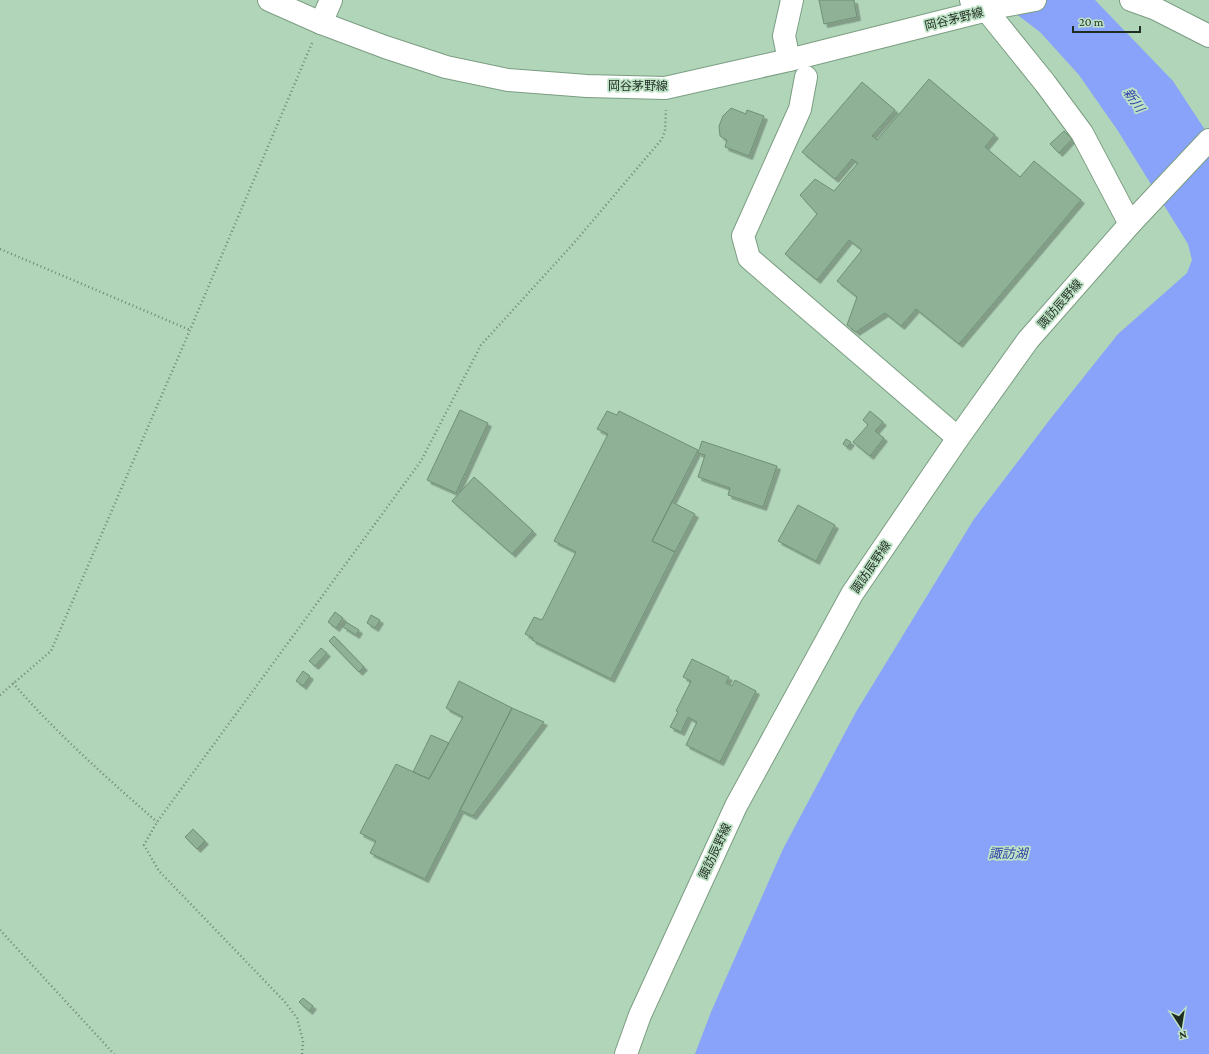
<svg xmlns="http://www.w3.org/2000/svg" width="1209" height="1054" font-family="'Crimson Pro','Noto Sans JP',serif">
<defs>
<filter id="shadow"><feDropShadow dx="3.5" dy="3.5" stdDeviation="0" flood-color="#0004"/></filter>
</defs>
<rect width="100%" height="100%" fill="#b1d5b8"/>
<path fill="#89a3fb" d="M998,0H1095L1173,81L1209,136V1054H695L711,1012L783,849L856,712L974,519L1051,418L1118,334L1187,273L1192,260L1188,244L1118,131L1079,75L1040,32Z"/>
<path fill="#8fb296" stroke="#6e9075" filter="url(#shadow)" d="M819,0H854L857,17L824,24Z
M929,79L995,135L985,147L1020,177L1034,161L1081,200L959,344L916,309L901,326L885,313L856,332L847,325L857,297L837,281L862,250L849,240L817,280L785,254L817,214L800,195L815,179L834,191L858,163L852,159L835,179L802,152L862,82L895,110L872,136L877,140Z
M731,108L746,114L747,110L764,116L749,156L725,147L727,140L720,136L719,126L723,116Z
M1064,131L1072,139L1059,153L1050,144Z
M460,410L488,423L456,493L427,480Z
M607,411L617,415L619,411L698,450L652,541L675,552L611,679L532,640L533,638L525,634L534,617L542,620L576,552L554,541L608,434L597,429Z
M870,411L883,422L875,431L884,438L870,456L853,442L868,425L863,420Z
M846,439L851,442L847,447L843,444Z
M702,441L777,466L763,507L728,495L730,488L698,477L705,455L698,453Z
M474,477L533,531L512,554L452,501Z
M672,502L695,514L675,552L652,541Z
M798,505L835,525L816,561L778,541Z
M335,612L343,618L336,628L328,622Z
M371,615L380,620L375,628L367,623Z
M346,622L359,630L356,635L343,627Z
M334,636L364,667L359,672L329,641Z
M321,648L327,653L315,666L309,661Z
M692,659L729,677L726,683L732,686L735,680L756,691L720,762L686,745L697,722L688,717L681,732L670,727L678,712L676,711L691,681L683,677Z
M303,671L310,676L303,686L296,681Z
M459,681L512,708L425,879L370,853L376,841L360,833L396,764L429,779L463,717L446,708Z
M512,708L544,722L473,816L460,810Z
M431,735L449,743L429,779L413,772Z
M193,829L205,841L197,849L185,837Z
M303,998L313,1006L309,1011L299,1002Z"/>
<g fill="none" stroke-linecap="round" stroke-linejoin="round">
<g stroke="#7b9d82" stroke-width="24">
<path id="minor" d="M971,0L987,11L1045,83L1082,133L1130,224
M321,23L331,0
M789,60L784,36L792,0
M806,77L800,109L743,236L749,258L958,438"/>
</g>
<g stroke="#7b9d82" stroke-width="24">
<path id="major" d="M269,0L321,23L385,47L446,67L508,80L587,86L665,88L789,60L1003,6L1035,0
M1131,0L1156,9L1209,36
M626,1054L640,1015L736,806L852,594L958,438L1028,340L1130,224L1209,140"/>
</g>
<path stroke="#6e8874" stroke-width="2.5" stroke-dasharray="1 3" stroke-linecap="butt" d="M0,249L190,330
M13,683C56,733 107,778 157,822
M0,695L51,651L190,330L312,43
M0,930L114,1054
M302,1054L303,1041L297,1018L285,1002L159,871L144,845L157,822L421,461L481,345L573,244L662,139L665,131L666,110"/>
<use href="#minor" stroke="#fff" stroke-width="22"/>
<use href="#major" stroke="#fff" stroke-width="22"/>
</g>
<g text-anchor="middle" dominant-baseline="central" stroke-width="3.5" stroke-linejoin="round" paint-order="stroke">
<g font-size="12" fill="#1e2c21" stroke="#bee2c5">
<text transform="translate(954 19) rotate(-14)">岡谷茅野線</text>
<text x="638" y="86">岡谷茅野線</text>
<text transform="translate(1060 304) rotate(-49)">諏訪辰野線</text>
<text transform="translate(871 567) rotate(-56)">諏訪辰野線</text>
<text transform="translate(715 851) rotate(-65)">諏訪辰野線</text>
</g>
<g font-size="13" font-style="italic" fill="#3344a8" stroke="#bee2c5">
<text transform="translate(1134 100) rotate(55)">新川</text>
<text x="1008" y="853">諏訪湖</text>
</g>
</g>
<g transform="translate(1181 1026) rotate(168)" stroke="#bee2c5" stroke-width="3" paint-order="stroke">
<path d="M0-3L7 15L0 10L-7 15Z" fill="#1e2c21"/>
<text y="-6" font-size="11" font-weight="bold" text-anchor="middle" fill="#1e2c21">N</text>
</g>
<path d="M1073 26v6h67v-6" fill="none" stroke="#1e2c21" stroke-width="2"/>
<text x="1079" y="26" font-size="12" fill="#1e2c21" stroke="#bee2c5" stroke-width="3" paint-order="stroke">20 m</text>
</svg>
